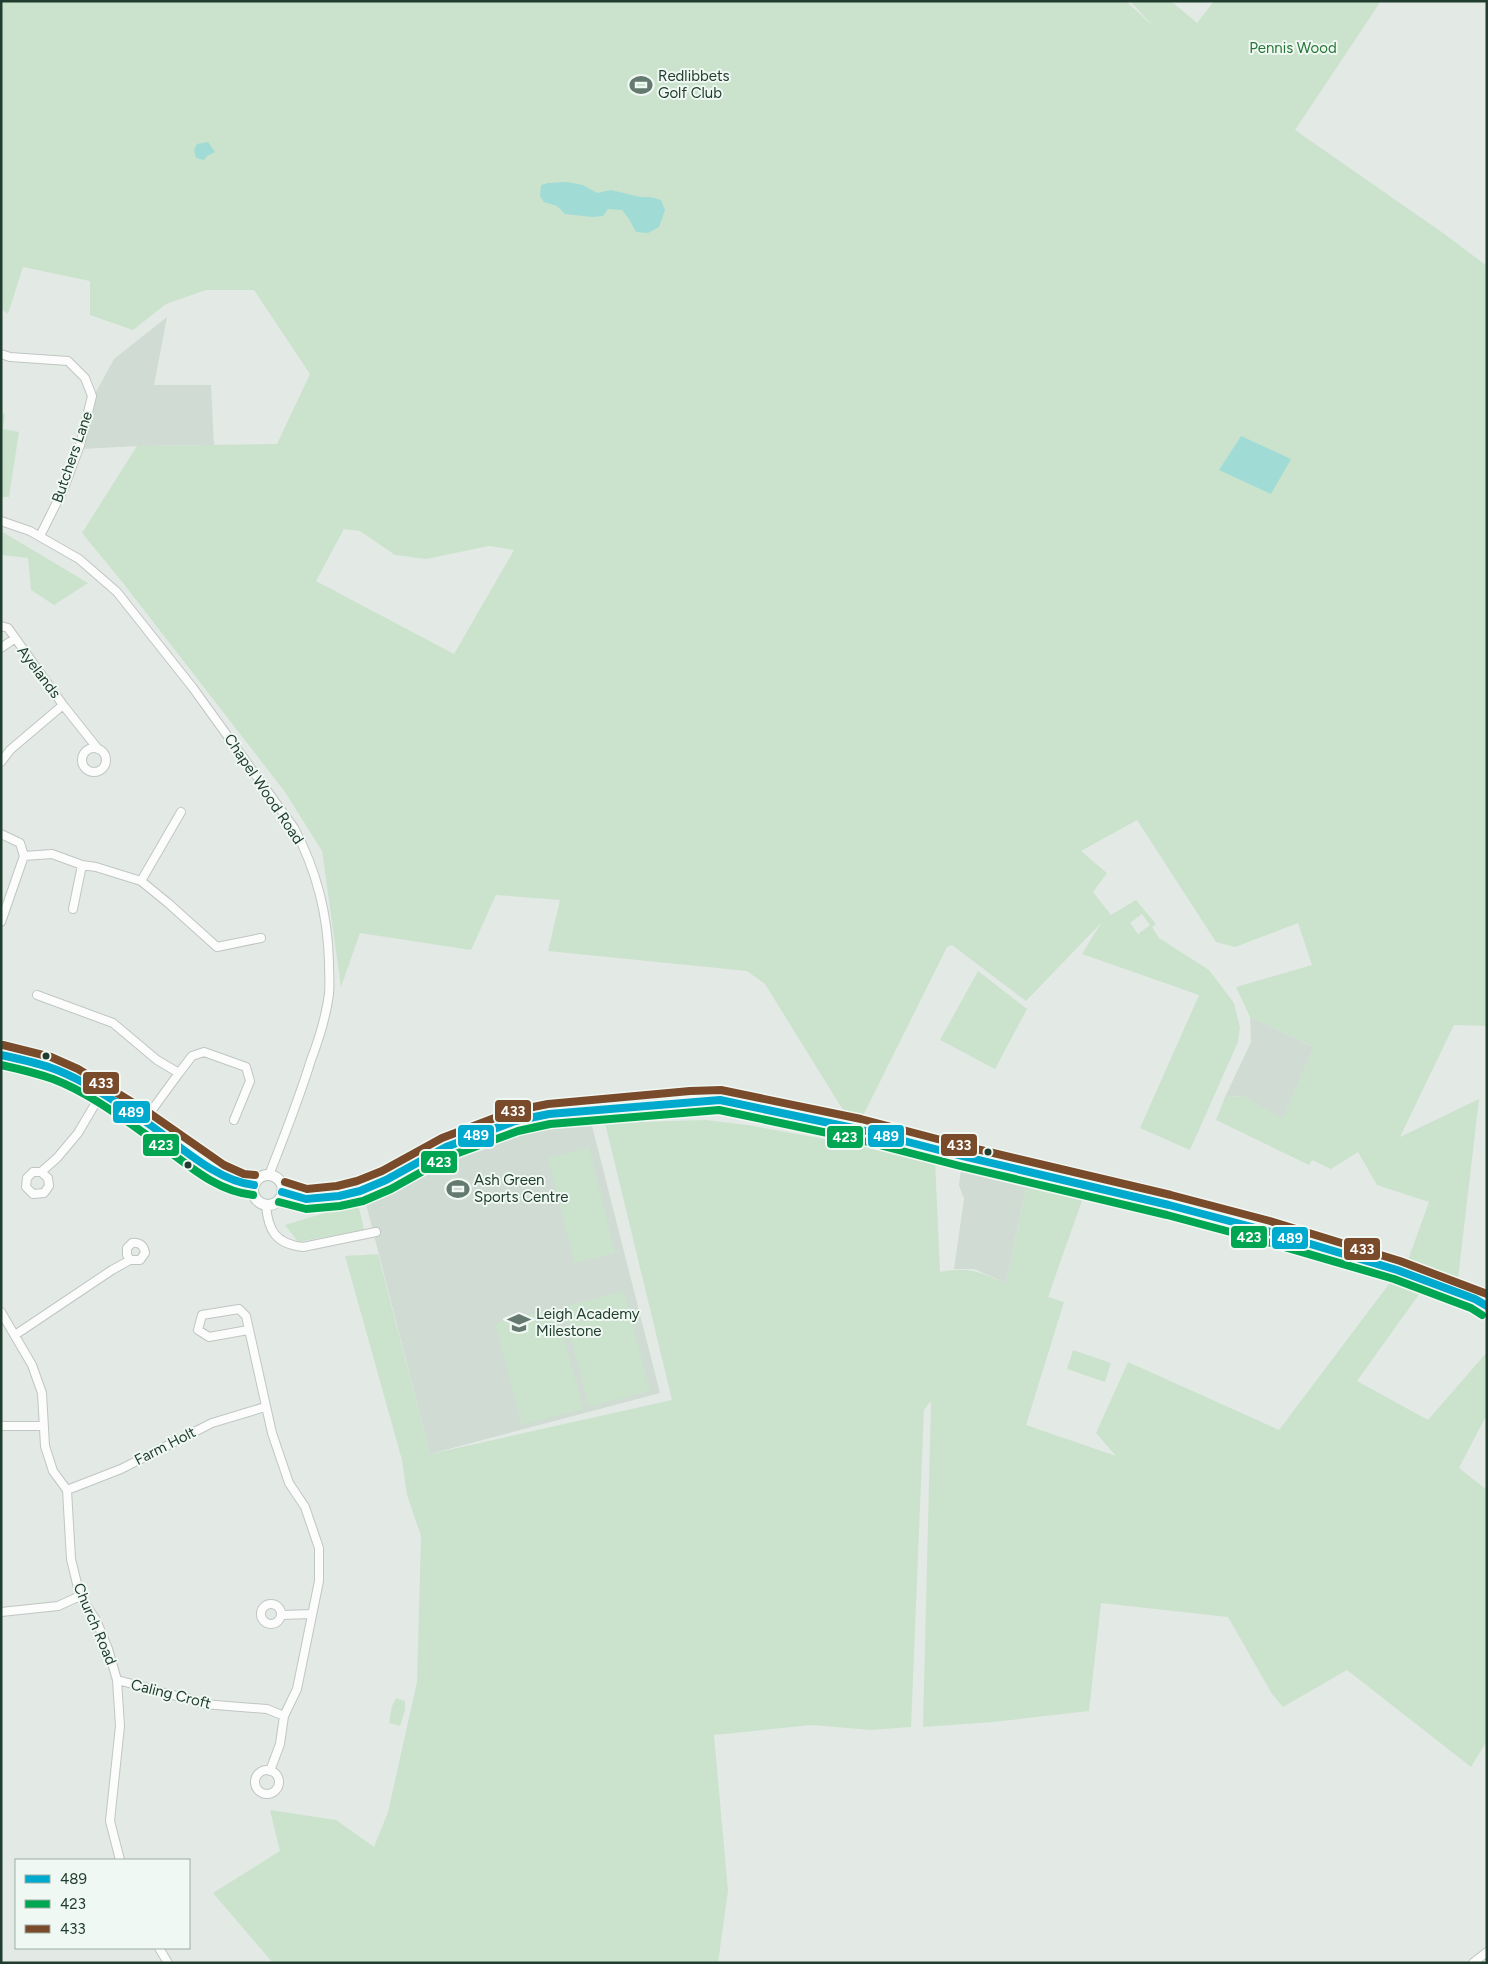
<svg xmlns="http://www.w3.org/2000/svg" width="1488" height="1964" font-family="Figtree,sans-serif">
<style>
.built{fill:#d0dbd4}
.green{fill:#cbe3cd;fill-rule:evenodd}
.water{fill:#a0dbd6}
.lines{fill:none;stroke-linecap:round;stroke-linejoin:round}
.street-casing{stroke:#c0c6c2;stroke-width:10}
.secondary-casing{stroke:#bcc5c0;stroke-width:12}
.street{stroke:#fbfcfb;stroke-width:8}
.secondary{stroke:#fbfcfb;stroke-width:10}
.bus-1-casing{stroke:#f0f8f3;stroke-width:11}
.bus-2-casing{stroke:#f0f8f3;stroke-width:11}
.bus-3-casing{stroke:#f0f8f3;stroke-width:11}
.bus-1{stroke:#00a9ce;stroke-width:8}
.bus-2{stroke:#00a651;stroke-width:8}
.bus-3{stroke:#7a4b2a;stroke-width:8}
.bus-dot{fill:#203d2f;stroke:#f0f8f3;stroke-width:2}
.labels{text-anchor:middle;stroke-width:4;stroke-linejoin:round;paint-order:stroke}
.park-label{font-size:15px;fill:#277636;stroke:#f0f8f3}
.poi-label{font-size:15px;fill:#203d2f;stroke:#f0f8f3;text-anchor:start}
.street-label{font-size:15px;fill:#203d2f;stroke:#f0f8f3}
.line-badge{stroke:#f0f8f3;stroke-width:2}
.badge-label{font-size:14px;text-anchor:middle;font-weight:bold;fill:#fff}
</style>
<rect width="100%" height="100%" fill="#e3e9e5"/>
<path class="built" d="M167 317 154 385H211L214 445 137 446 82 449 96 392 114 359Z
M1250 1017 1314 1047 1282 1120 1244 1096 1225 1097 1251 1042Z
M590 1118 660 1393 430 1454 365 1200 410 1180 449 1156 522 1125 560 1119Z
M962 1163 1027 1184 1006 1283 974 1269H954L964 1199 959 1185Z"/>
<path class="green" d="M1 1H1126L1154 27 1130 1H1171L1197 23 1214 1H1381L1295 130 1443 233 1487 266V1026L1454 1025 1400 1137 1479 1099 1457 1287 1405 1268 1429 1202 1377 1185 1358 1152 1331 1169 1312 1160 1309 1165 1216 1120 1225 1097 1244 1096 1282 1119 1314 1047 1250 1017 1236 987 1312 965 1298 923 1235 947 1216 942 1137 820 1081 851 1107 873 1093 892 1111 915 1136 900 1156 924 1152 927 1159 938 1209 970 1234 1003 1240 1027 1238 1042 1190 1150 1140 1128 1199 995 1082 954 1101 923 1026 1001 952 945 947 947 859 1124 851 1123 765 984 747 971 548 951 560 900 496 895 471 950 360 933 341 987 322 851 285 792 123 583 82 533 137 446 277 444 310 374 254 290H206L166 304 133 330 90 315V281L23 267 8 314 1 309ZM344 529 360 531 395 555 426 559 489 546 514 550 454 654 316 581ZM1142 914 1150 925 1138 934 1130 923Z
M1 413 5 414 3 429 19 432 9 497H1Z
M1 531 88 583 54 605 31 590 28 558 1 555Z
M978 971 1027 1009 995 1069 940 1040Z
M706 1120 747 1125 935 1159 940 1272C972 1266 977 1272 1006 1283L1027 1184 1084 1195 1048 1297 1064 1302 1026 1425 1116 1456 1096 1433 1128 1362 1279 1430 1395 1276 1425 1286 1357 1381 1428 1420 1487 1352V1414L1459 1468 1487 1490V1741L1471 1767 1347 1670 1283 1707 1272 1694 1228 1617 1101 1603 1089 1711 993 1722 923 1727 931 1401 924 1410 911 1727 870 1730 812 1725 714 1735 728 1891 718 1963H273L213 1893 280 1851 270 1810 336 1820 374 1847 388 1812 417 1682 421 1536 407 1495 402 1460 345 1256 378 1254 430 1454 672 1400 605 1123Z
M589 1147 615 1253 574 1263 548 1158Z
M358 1203 364 1230 298 1242 285 1225Z
M624 1291 650 1391 589 1407 563 1307Z
M556 1308 583 1409 522 1425 495 1324Z
M1073 1350 1111 1363 1105 1382 1067 1369Z
M396 1698 405 1701V1710L400 1726 389 1723 392 1706Z"/>
<path class="water" d="M208 142 215 152 207 156 204 160 196 158 194 150 197 144Z
M567 182 583 185 597 193 611 190 640 197H650L661 200 665 210 659 227 648 233 636 232 629 219 622 210 608 209 603 216 593 217 565 214 557 206 544 202 540 196 541 185 548 183Z
M1241 436 1291 459 1271 494 1219 470Z"/>
<g class="lines">
<defs>
<path id="street" d="M1 354 10 357 68 361 85 378 92 396 80 445 64 488 40 536
M1 521 30 531 79 559 117 592 193 688 294 828C317 871 328 915 329 963 329 973 330 984 329 994 326 1017 319 1039 311 1060 299 1099 284 1137 269 1175
M1 626 8 628 63 705 10 750 1 762
M1 648 14 639
M63 705 98 749
M82 760a12 12 0 1 1 24 0a12 12 0 1 1-24 0Z
M1 834 20 843 24 856
M24 856 52 854 82 865 96 867 141 881 168 903 217 947 261 938
M141 881 181 812
M73 909 82 865
M1 922 24 856
M37 995 113 1023 157 1060 179 1073 149 1114 146 1122
M179 1073 192 1056 204 1052 246 1067 250 1081 234 1120
M41 1172 48 1178 49 1186 44 1193 33 1194 26 1187 27 1178 33 1172H41L57 1158 78 1133 101 1094
M266 1205C268 1231 276 1244 303 1247L376 1232
M1 1312 32 1365 42 1393 45 1446 53 1471 67 1490 71 1559 80 1596 96 1620 108 1649 117 1680 120 1726 110 1821 120 1860
M248 1330 209 1337 198 1330 202 1315 239 1309 246 1316 272 1433 289 1483 305 1507 319 1548V1581L297 1689 284 1716 280 1744 270 1771
M15 1335 112 1270 130 1260H140L145 1253C144 1245 139 1242 132 1243L127 1248V1255L130 1260
M1 1426H43
M67 1490 121 1469 212 1423 265 1407
M261 1614a10 10 0 1 1 20 0a10 10 0 1 1-20 0Z
M1 1612 58 1606 80 1596
M281 1615 312 1614
M117 1680 152 1689 167 1694 187 1698 203 1704 267 1709 284 1716
M255 1782a12 12 0 1 1 24 0a12 12 0 1 1-24 0Z
M159 1948 168 1963
M1473 1963 1487 1952"/>
<path id="secondary" d="M1 1055C26 1061 52 1066 74 1078 105 1095 136 1115 165 1135 190 1151 223 1186 254 1185
M253 1190a15 15 0 1 1 30 0a15 15 0 1 1-30 0Z
M282 1192 306 1199 339 1196 360 1191 386 1180 446 1147 515 1121 549 1114 629 1108 691 1101 720 1100 858 1129 962 1156 1169 1205 1267 1231 1397 1270 1475 1299 1487 1306"/>
</defs>
<use href="#street" class="street-casing"/>
<use href="#secondary" class="secondary-casing"/>
<use href="#street" class="street"/>
<use href="#secondary" class="secondary"/>
<defs>
<path id="bus-1" d="M1 1055C20 1059 39 1063 57 1070 87 1082 116 1102 143 1120 176 1142 215 1181 254 1185
M282 1192 306 1199 339 1196 360 1191 386 1180 446 1147 515 1121 549 1114 720 1100 858 1129 962 1156 1169 1205 1267 1231 1397 1270 1475 1299 1487 1306"/>
<path id="bus-2" d="M1 1065C19 1069 36 1073 53 1079 87 1092 118 1115 148 1136 181 1158 212 1191 253 1195
M279 1202 306 1209 340 1206 363 1201 391 1189 450 1156 518 1131 550 1124 719 1110 856 1139 960 1166 1167 1215 1264 1241 1394 1279 1471 1308 1482 1315"/>
<path id="bus-3" d="M3 1045 51 1057 78 1069 148 1112 224 1165 244 1174 255 1175
M285 1182 307 1189 337 1186 357 1181 382 1171 442 1138 513 1111 548 1104 690 1091 721 1090 861 1119 964 1146 1171 1195 1270 1221 1400 1261 1487 1294"/>
</defs>
<use href="#bus-1" class="bus-1-casing"/>
<use href="#bus-2" class="bus-2-casing"/>
<use href="#bus-3" class="bus-3-casing"/>
<use href="#bus-1" class="bus-1"/>
<use href="#bus-2" class="bus-2"/>
<use href="#bus-3" class="bus-3"/>
</g>
<defs>
<symbol id="stadium-bare" viewBox="-9 -9 18 18"><path d="M0-5a6.5 5 0 1 0 0 10a6.5 5 0 1 0 0-10ZM-3.5-1.8h7v3.6h-7Z" fill="#64796f" stroke="#f0f8f3" stroke-width="2.5" paint-order="stroke"/></symbol>
<symbol id="school-bare" viewBox="-9 -9 18 18"><path d="M0-5L7-2L0 1L-7-2ZM-4 1L0 2.5L4 1V4Q0 6-4 4Z" fill="#64796f" stroke="#f0f8f3" stroke-width="2.5" paint-order="stroke"/></symbol>
</defs>
<g fill-rule="evenodd">
<use href="#stadium-bare" x="625" y="69" width="32" height="32"/>
<use href="#stadium-bare" x="442" y="1173" width="32" height="32"/>
<use href="#school-bare" x="503" y="1307" width="32" height="32"/>
</g>
<g class="bus-dot">
<circle cx="46" cy="1056" r="4.5"/>
<circle cx="988" cy="1152" r="4.5"/>
<circle cx="188" cy="1165" r="4.5"/>
</g>
<g class="labels">
<g class="park-label">
<text x="1293" y="53">Pennis Wood</text>
</g>
<g class="poi-label">
<text x="658" y="81">Redlibbets<tspan x="658" dy="17">Golf Club</tspan></text>
<text x="474" y="1185">Ash Green<tspan x="474" dy="17">Sports Centre</tspan></text>
<text x="536" y="1319">Leigh Academy<tspan x="536" dy="17">Milestone</tspan></text>
</g>
<g class="street-label">
<text transform="translate(72 457) rotate(-71)" y="5">Butchers Lane</text>
<text transform="translate(39 672) rotate(53)" y="5">Ayelands</text>
<text transform="translate(264 789) rotate(56)" y="5">Chapel Wood Road</text>
<text transform="translate(165 1446) rotate(-27)" y="5">Farm Holt</text>
<text transform="translate(95 1624) rotate(67)" y="5">Church Road</text>
<text transform="translate(171 1694) rotate(14)" y="5">Caling Croft</text>
</g>
</g>
<g class="line-badge">
<rect x="82" y="1071" width="38" height="24" rx="5" fill="#7a4b2a"/>
<rect x="494" y="1099" width="38" height="24" rx="5" fill="#7a4b2a"/>
<rect x="112" y="1100" width="39" height="24" rx="5" fill="#00a9ce"/>
<rect x="457" y="1124" width="38" height="24" rx="5" fill="#00a9ce"/>
<rect x="867" y="1124" width="38" height="24" rx="5" fill="#00a9ce"/>
<rect x="826" y="1125" width="38" height="24" rx="5" fill="#00a651"/>
<rect x="940" y="1133" width="38" height="24" rx="5" fill="#7a4b2a"/>
<rect x="142" y="1133" width="38" height="24" rx="5" fill="#00a651"/>
<rect x="420" y="1150" width="38" height="24" rx="5" fill="#00a651"/>
<rect x="1230" y="1225" width="38" height="24" rx="5" fill="#00a651"/>
<rect x="1271" y="1226" width="38" height="24" rx="5" fill="#00a9ce"/>
<rect x="1343" y="1237" width="38" height="24" rx="5" fill="#7a4b2a"/>
</g>
<g class="badge-label">
<text x="101" y="1088">433</text>
<text x="513" y="1116">433</text>
<text x="131" y="1117">489</text>
<text x="476" y="1140">489</text>
<text x="886" y="1141">489</text>
<text x="845" y="1142">423</text>
<text x="959" y="1150">433</text>
<text x="161" y="1150">423</text>
<text x="439" y="1167">423</text>
<text x="1249" y="1242">423</text>
<text x="1290" y="1243">489</text>
<text x="1362" y="1254">433</text>
</g>
<rect width="1488" height="1964" fill="none" stroke="#203d2f" stroke-width="5"/>
<rect x="15" y="1859" width="175" height="90" fill="#f0f8f3" stroke="#9dada5"/>
<rect x="25" y="1875" width="25" height="8" fill="#00a9ce" stroke="#9dada5"/>
<text x="60" y="1884" font-size="15" fill="#203d2f">489</text>
<rect x="25" y="1900" width="25" height="8" fill="#00a651" stroke="#9dada5"/>
<text x="60" y="1909" font-size="15" fill="#203d2f">423</text>
<rect x="25" y="1925" width="25" height="8" fill="#7a4b2a" stroke="#9dada5"/>
<text x="60" y="1934" font-size="15" fill="#203d2f">433</text>
</svg>
